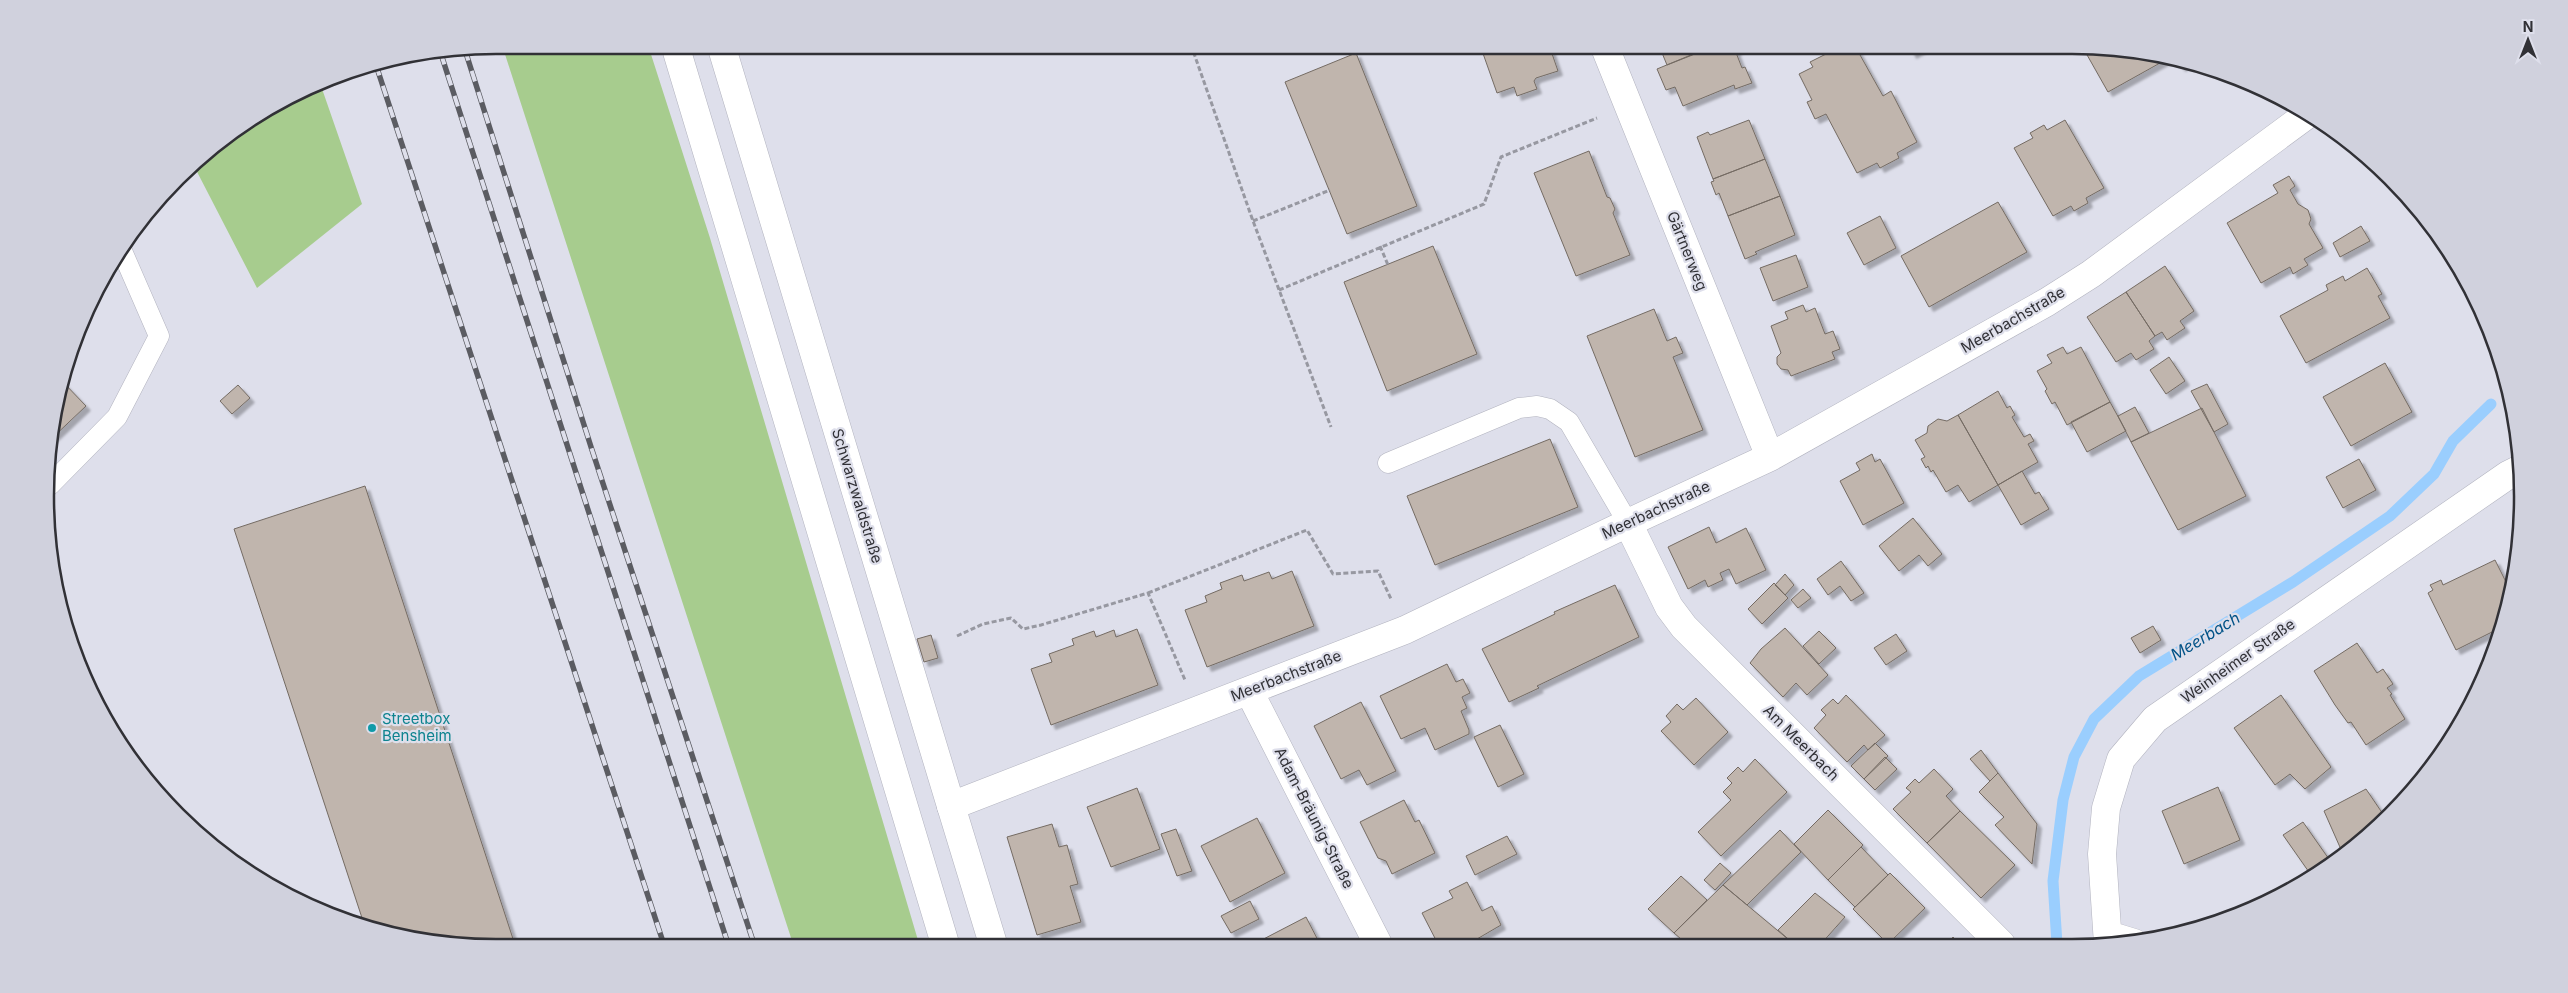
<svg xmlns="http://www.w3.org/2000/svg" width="2568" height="993" font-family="Inter,sans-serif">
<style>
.green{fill:#a7cc8e}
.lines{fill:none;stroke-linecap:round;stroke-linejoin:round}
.stream{stroke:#9acefe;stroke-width:11}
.building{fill:#c0b5ad;stroke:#746b63;filter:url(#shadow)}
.service-casing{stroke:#b2b3bf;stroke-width:21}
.pedestrian-casing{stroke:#b2b3bf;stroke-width:29}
.minor-casing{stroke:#b2b3bf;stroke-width:29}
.primary-casing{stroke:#b2b3bf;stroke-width:29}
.path{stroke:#9798a1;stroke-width:3;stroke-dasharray:5 2.5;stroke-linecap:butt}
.service{stroke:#fff;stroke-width:20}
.pedestrian{stroke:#fff;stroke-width:28}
.minor{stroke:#fff;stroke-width:28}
.primary{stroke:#fff;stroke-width:28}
.rail-casing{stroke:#5b5c62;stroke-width:5.5}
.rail{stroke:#dedfeb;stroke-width:4;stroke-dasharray:11;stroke-linecap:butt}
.culture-dot{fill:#0f9aa8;stroke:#dedfeb;stroke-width:2}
.labels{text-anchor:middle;stroke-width:4.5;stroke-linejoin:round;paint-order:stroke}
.street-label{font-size:15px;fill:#313136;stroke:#dedfeb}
.culture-label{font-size:15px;fill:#0d838f;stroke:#dedfeb;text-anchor:start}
.water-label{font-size:16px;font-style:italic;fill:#015287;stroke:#dedfeb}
.rim{fill:none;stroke:#313136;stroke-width:2.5}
</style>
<defs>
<filter id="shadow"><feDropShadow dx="4.5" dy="4.5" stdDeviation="1" flood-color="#0004"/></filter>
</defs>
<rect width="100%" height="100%" fill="#dedfeb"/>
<path class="green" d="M502 45H648L710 238 920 947H794Z
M320 83 362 204 257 288 193 164 199 157 271 106Z"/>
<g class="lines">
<path class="stream" d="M2057 944 2053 881 2063 800 2074 757 2094 719 2139 676 2293 582 2390 516 2434 474 2453 441 2491 404"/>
</g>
<path class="building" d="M1480 45H1549L1558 71 1536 78 1534 81 1537 89 1517 96 1514 87 1497 93Z
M1668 45H1697L1700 52 1667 65 1660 48Z
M1715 45H1736L1738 50H1735L1742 68 1745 67 1752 83 1735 89 1734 85 1683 106 1675 87 1666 90 1657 69Z
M1908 45H1929L1912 54Z
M1855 46 1883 96 1891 91 1917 142 1897 153 1899 158 1880 168 1877 163 1857 173 1826 114 1815 119 1807 102 1812 100 1799 74 1813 67 1810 62 1836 49 1839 54Z
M2082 46 2169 58 2108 92Z
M1356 53 1417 206 1347 234 1285 82Z
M2176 59 2189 60 2190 61 2181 67Z
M1749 120 1765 159 1713 179 1697 137 1708 132 1710 135Z
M2065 120 2104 188 2086 198 2088 203 2074 211 2071 206 2053 216 2014 148 2033 138 2030 133 2044 125 2047 130Z
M1589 151 1607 197 1610 198 1615 209 1613 213 1630 255 1576 276 1534 173Z
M1765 159 1780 196 1728 216 1719 193 1716 195 1711 182 1714 181 1713 179Z
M2289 176 2295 186 2290 190 2298 204 2308 210 2311 219 2309 224 2323 248 2304 259 2308 265 2293 274 2290 267 2261 283 2227 223 2278 193 2273 185Z
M1780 196 1795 235 1755 252 1757 254 1745 259 1728 216Z
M1998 202 2027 252 1929 307 1901 256Z
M1880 216 1896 248 1864 265 1847 233Z
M2361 226 2370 241 2340 257 2333 243Z
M1433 246 1477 354 1387 391 1344 282Z
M1796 255 1808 287 1773 301 1760 268Z
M2165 266 2194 311 2180 321 2185 328 2167 340 2162 332 2155 336 2126 292Z
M2367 268 2382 294 2378 296 2390 318 2306 363 2280 316 2328 290 2326 285 2343 276 2345 281Z
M2126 292 2155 336 2149 341 2154 349 2136 360 2131 353 2116 362 2087 317Z
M1803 305 1806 312 1815 308 1825 334 1833 331 1840 349 1832 352 1835 359 1791 376 1788 370 1781 369 1777 364V357L1781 353 1771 326 1788 319 1785 312Z
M1654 309 1667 341 1676 337 1683 353 1673 357 1703 430 1635 457 1587 336Z
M2063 347 2067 354 2081 347 2110 402 2067 425 2055 402 2052 404 2045 391 2047 389 2037 371 2052 363 2047 355Z
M2169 357 2185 381 2166 394 2150 370Z
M2385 363 2412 412 2351 446 2323 397Z
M62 381 86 406 49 441V437Z
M2207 384 2228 424 2214 432 2191 391Z
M238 385 250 398 232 414 220 401Z
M1998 391 2007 408 2010 406 2015 415 2012 417 2024 437 2030 434 2034 441 2028 444 2038 462 1998 485 1958 415Z
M2110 402 2126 431 2087 452 2071 422Z
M2135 407 2149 433 2131 442 2118 416Z
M2202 408 2246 496 2178 530 2131 442Z
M1958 415 1998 485 1969 502 1958 485 1946 492 1933 470 1931 472 1928 466 1926 468 1921 459 1925 457 1915 440 1927 433 1928 426 1938 419 1947 421Z
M1550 439 1578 507 1435 565 1407 496Z
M1872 454 1875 462 1880 459 1904 503 1863 525 1840 481 1860 470 1856 463Z
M2359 459 2376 490 2343 508 2326 477Z
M2022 471 2035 494 2039 492 2049 509 2021 525 1998 485Z
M365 486 516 948H496L379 933 365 927 234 529Z
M1913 518 1942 554 1928 566 1919 555 1899 571 1879 546Z
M1709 527 1716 543 1746 528 1766 570 1736 584 1729 569 1720 573 1723 580 1708 587 1705 580 1688 589 1668 547Z
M2495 560 2511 592 2508 614 2502 627 2456 650 2428 593 2433 590 2430 585 2441 580 2443 585Z
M1841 561 1864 593 1851 601 1840 586 1828 595 1817 579Z
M1292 571 1314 626 1207 667 1185 610 1207 602 1205 596 1222 589 1220 583 1242 575 1244 581 1269 572 1272 579Z
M1785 574 1794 585 1785 595 1775 585Z
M1774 583 1788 598 1762 624 1748 609Z
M1615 585 1639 637 1537 686 1539 688 1509 702 1482 649 1555 614 1554 612Z
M1803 589 1811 598 1798 608 1791 600Z
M2153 626 2161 640 2140 653 2131 638Z
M1785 628 1828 675 1807 695 1796 683 1783 697 1750 663 1761 649Z
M1137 629 1158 685 1051 725 1031 669 1052 662 1049 654 1074 645 1072 639 1094 631 1096 637 1114 630 1116 637Z
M1819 631 1836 648 1819 664 1803 646Z
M1896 634 1907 651 1886 665 1874 648Z
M931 635 938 658 924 662 917 639Z
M2357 643 2377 673 2383 669 2393 684 2387 688 2392 694 2390 695 2405 719 2366 745 2351 722 2348 723 2335 705 2314 671Z
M1447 664 1456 682 1463 679 1470 693 1462 697 1467 708 1461 711 1469 730V734L1435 750 1425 728 1401 739 1380 696Z
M1846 695 1885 735 1868 750 1864 745 1847 762 1814 728 1826 715 1821 710 1833 699 1838 704Z
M2281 695 2331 767 2305 789 2290 774 2275 785 2234 728Z
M1696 698 1728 732 1694 765 1661 731 1671 722 1666 716 1677 704 1683 710Z
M1361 702 1396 771 1367 785 1359 770 1341 779 1314 726Z
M1500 725 1524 774 1498 787 1474 737Z
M1875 743 1888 756 1864 779 1851 766Z
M1981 750 1998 773 1990 781 1970 759Z
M1885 757 1897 769 1875 790 1864 779Z
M1755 759 1787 792 1721 856 1698 832 1731 800 1723 792 1732 783 1727 778 1738 767 1743 772Z
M1934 769 1953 789 1946 796 1960 811 1927 843 1893 809 1911 792 1906 788 1915 779 1919 783Z
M1998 773 2037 824 2032 864 1995 825 2004 817 1979 792Z
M2218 787 2240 840 2184 864 2162 811Z
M1137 788 1160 849 1111 867 1087 807Z
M2366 789 2385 817 2369 836 2343 854 2324 811Z
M1404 800 1415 822 1419 820 1435 853 1392 874 1386 861 1378 858 1360 822Z
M1828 810 1863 845 1828 880 1794 844Z
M1960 811 2015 865 1981 898 1927 843Z
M1257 818 1285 873 1230 902 1201 846Z
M2303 822 2331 862 2311 875 2283 835Z
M1052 824 1059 847 1067 845 1078 884 1070 886 1081 922 1037 935 1007 837Z
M1176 829 1192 871 1177 876 1161 834Z
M1780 830 1801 852 1747 905 1723 885Z
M1507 836 1517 854 1475 875 1466 856Z
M1861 847 1888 875 1855 907 1828 880Z
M1720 863 1731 873 1715 890 1704 880Z
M1890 873 1925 908 1888 944 1853 909Z
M1681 876 1707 900 1674 933 1648 909Z
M1467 882 1482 911 1492 906 1501 925 1465 946H1439L1422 913 1453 898 1449 891Z
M1723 885 1795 945H1688L1674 933Z
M1815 893 1845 917 1820 945H1795L1778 930Z
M1250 901 1259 919 1231 933 1221 916Z
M1306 917 1321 946H1253L1252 945Z
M1953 937 1960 945H1947Z
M1555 939 1559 945 1542 946Z"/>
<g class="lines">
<defs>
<path id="service" d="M1388 463 1519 408 1537 406 1550 409 1569 422 1628 523
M50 485 117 417 159 336 122 251"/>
<path id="pedestrian" d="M721 45 951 806"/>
<path id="minor" d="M1604 45 1770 457
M1628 523 1669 607 1684 627 2001 944
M1249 691 1379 946
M2108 935 2134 943
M2108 944 2102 854 2106 808 2121 759 2155 719 2508 475 2520 469
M994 947 951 806 1405 630 1628 523 1770 457 2047 302 2091 274 2308 114"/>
<path id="primary" d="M675 45 946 947"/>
</defs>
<use href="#service" class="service-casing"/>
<use href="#pedestrian" class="pedestrian-casing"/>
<use href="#minor" class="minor-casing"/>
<use href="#primary" class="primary-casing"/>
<path class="path" d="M1191 45 1253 221 1331 427
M1253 221 1330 190
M1380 246 1388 265
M1279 290 1484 204 1501 157 1597 118
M1148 593 1307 530 1333 574 1378 571 1391 599
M957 636 983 624 1011 618 1023 629 1041 625 1148 593 1185 680"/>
<use href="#service" class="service"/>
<use href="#pedestrian" class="pedestrian"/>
<use href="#minor" class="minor"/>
<use href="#primary" class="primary"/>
<defs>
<path id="rail" d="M465 50 592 450 755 947
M441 54 729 947
M376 65 665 948"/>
</defs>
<use href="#rail" class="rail-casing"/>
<use href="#rail" class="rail"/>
</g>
<circle class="culture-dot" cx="372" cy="728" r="5"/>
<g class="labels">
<g class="street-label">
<text transform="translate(1687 251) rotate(68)" y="5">Gärtnerweg</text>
<text transform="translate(2013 320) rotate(-30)" y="5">Meerbachstraße</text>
<text transform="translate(857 496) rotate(73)" y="5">Schwarzwaldstraße</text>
<text transform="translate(1656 510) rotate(-25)" y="5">Meerbachstraße</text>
<text transform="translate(2238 661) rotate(-35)" y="5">Weinheimer Straße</text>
<text transform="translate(1286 676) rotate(-21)" y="5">Meerbachstraße</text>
<text transform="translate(1801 743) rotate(45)" y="5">Am Meerbach</text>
<text transform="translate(1314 818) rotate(63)" y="5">Adam-Bräunig-Straße</text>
</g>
<g class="culture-label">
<text x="382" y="724">Streetbox<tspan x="382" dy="17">Bensheim</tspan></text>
</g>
<g class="water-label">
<text transform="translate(2205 636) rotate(-31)" y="6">Meerbach</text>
</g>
</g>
<path d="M0 0H2568V993H0ZM496 54H2072A442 442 0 0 1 2514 496V497A442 442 0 0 1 2072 939H496A442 442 0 0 1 54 497V496A442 442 0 0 1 496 54Z" fill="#d0d1dd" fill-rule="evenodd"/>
<path class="rim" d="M496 54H2072A442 442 0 0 1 2514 496V497A442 442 0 0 1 2072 939H496A442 442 0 0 1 54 497V496A442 442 0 0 1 496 54Z"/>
<g transform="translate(2528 40)" stroke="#dedfeb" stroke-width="4" paint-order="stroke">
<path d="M0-4L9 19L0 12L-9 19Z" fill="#313136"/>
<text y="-8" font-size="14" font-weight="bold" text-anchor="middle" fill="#313136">N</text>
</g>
</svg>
